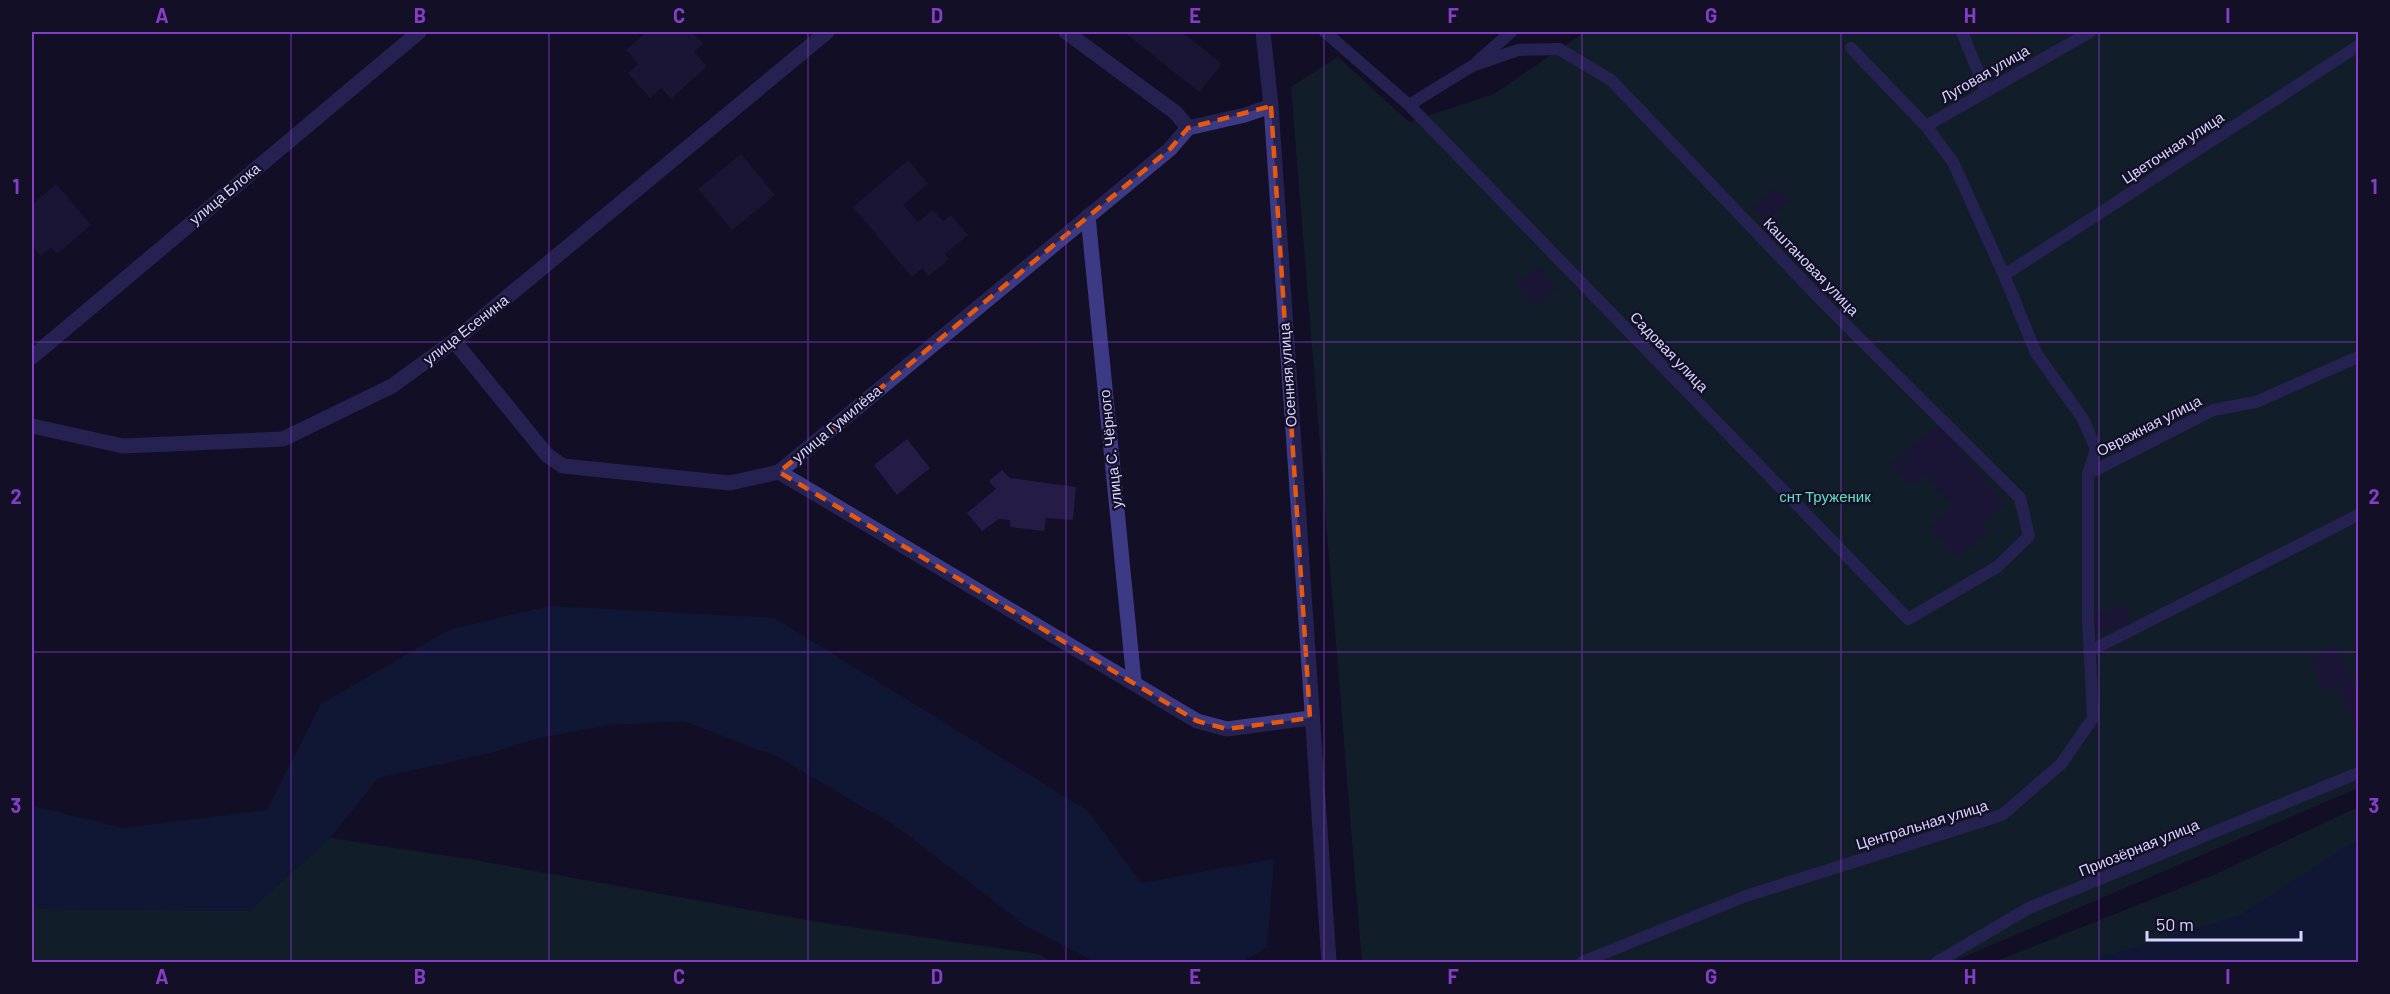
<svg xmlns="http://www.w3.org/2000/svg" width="2390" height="994" font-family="Barlow,sans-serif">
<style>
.green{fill:#12302f}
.water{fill:#0c2248}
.building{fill:#241b47}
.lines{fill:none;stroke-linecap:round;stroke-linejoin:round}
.lane{stroke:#3d3a85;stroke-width:12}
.street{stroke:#3d3a85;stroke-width:15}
.marked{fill:none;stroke:#e8590c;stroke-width:4.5;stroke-dasharray:12 8;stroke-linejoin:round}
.grid{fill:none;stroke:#843dc5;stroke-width:1.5;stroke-opacity:0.55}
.labels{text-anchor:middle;stroke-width:4.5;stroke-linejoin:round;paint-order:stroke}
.street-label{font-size:15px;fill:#d9d4ff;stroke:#130f26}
.park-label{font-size:15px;fill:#5fe0c0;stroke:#130f26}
.neatline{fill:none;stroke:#843dc5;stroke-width:2}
.grid-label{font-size:20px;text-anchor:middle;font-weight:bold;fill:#843dc5}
</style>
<rect width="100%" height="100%" fill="#130f26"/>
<path class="green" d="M1585 32H2358V788L1952 962H1362L1291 87 1338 57 1409 122 1494 94Z
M2358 807V962H1994L2216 874Z
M330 838 474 860 817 922 1038 954 1051 962H32V906L47 909 249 911Z"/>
<path class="water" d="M549 606 774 618 1088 811 1141 883 1274 859 1267 947 1242 962H1095L1026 926 896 826 778 757 684 721 608 725 538 738 494 752 378 778 330 838 249 911 47 909 32 906V806L123 828 267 810 321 704 449 630Z
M2358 839V962H2085L2240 915Z"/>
<path class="building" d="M647 32H692L703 44 694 52 707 66 671 99 661 88 650 98 628 73 638 64 626 50Z
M1124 32H1182L1222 64 1199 92Z
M741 154 775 195 732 230 698 189Z
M908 160 928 184 903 205 918 222 933 210 943 221 951 215 968 235 945 254 949 259 929 276 922 268 912 277 853 207Z
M56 184 91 225 57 254 51 247 41 256 32 245V205Z
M1776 187 1789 201 1766 222 1753 208Z
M1539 266 1557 288 1534 307 1516 284Z
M1939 424 2005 504 1982 523 1989 532 1956 559 1930 527 1953 507 1925 474 1910 486 1891 463Z
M907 439 930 468 897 495 874 465Z
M1002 470 1010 478 1076 487 1073 520 1046 518 1044 531 1010 527V520L999 519 982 531 967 513 996 489 989 481Z
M2126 606 2130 625 2095 633 2091 614Z
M2336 646 2358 692V732L2336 686 2325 691 2310 659Z"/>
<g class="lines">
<path class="lane" d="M1325 32 1409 105 1908 619 1997 567 2029 536 2020 498 1828 307 1611 80 1559 49 1518 50 1472 66 1409 105
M1962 32 1986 91
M1478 61 1511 32
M1926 126 2090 32
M2004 275 2358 46
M2088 474 2213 410 2256 402 2358 357
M2090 651 2358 515
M1582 962 1746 896 2002 815 2061 764 2093 718 2088 619V474L2096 449 2083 419 2036 353 2004 275 1953 162 1926 126 1851 48
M1937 962 2029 908 2358 773"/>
<path class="street" d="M1066 32 1176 113 1188 128
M1263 32 1271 106 1329 962
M1188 128 1245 115 1271 106
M1088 216 1134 682
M454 341 547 455 563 466 730 483 779 472 1170 149 1188 128
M32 357 419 32
M32 426 123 446 283 439 392 386 454 341 827 32
M779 472 1197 721 1227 729 1310 718"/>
</g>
<path d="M0 0H2390V994H0ZM1271 106 1310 718 1227 729 1197 721 779 472 1170 149 1188 128Z" fill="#130f26" fill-opacity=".55" fill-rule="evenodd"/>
<path class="marked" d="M1271 106 1310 718 1227 729 1197 721 779 472 1170 149 1188 128Z"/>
<path class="grid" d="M291 32V962M549 32V962M808 32V962M1066 32V962M1324 32V962M1582 32V962M1841 32V962M2099 32V962M32 342H2358M32 652H2358"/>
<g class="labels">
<g class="street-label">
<text transform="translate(1985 74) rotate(-30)" y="5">Луговая улица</text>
<text transform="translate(2173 148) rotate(-33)" y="5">Цветочная улица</text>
<text transform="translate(225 194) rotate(-40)" y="5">улица Блока</text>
<text transform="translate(1811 267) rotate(46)" y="5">Каштановая улица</text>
<text transform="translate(466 330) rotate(-38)" y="5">улица Есенина</text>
<text transform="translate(1669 352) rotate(46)" y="5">Садовая улица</text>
<text transform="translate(1288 375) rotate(-94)" y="5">Осенняя улица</text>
<text transform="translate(837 424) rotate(-40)" y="5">улица Гумилёва</text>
<text transform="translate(2149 426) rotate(-27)" y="5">Овражная улица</text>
<text transform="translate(1111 449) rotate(-96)" y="5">улица С. Чёрного</text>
<text transform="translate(1922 825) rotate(-17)" y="5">Центральная улица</text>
<text transform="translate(2139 848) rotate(-22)" y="5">Приозёрная улица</text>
</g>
<g class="park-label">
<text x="1825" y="502">снт Труженик</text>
</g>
</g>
<rect width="2390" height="994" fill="none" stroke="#130f26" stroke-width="66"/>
<path d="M2147 931v9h154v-9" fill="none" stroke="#d9d4ff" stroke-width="3"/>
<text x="2156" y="931" font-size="18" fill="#d9d4ff" stroke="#130f26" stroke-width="4.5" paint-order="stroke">50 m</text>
<rect x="33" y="33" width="2324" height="928" class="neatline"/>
<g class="grid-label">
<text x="162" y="23">A</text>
<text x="420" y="23">B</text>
<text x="679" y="23">C</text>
<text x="937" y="23">D</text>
<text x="1195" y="23">E</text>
<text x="1453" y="23">F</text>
<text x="1711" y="23">G</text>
<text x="1970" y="23">H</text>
<text x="2228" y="23">I</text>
<text x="16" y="194">1</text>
<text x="2374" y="194">1</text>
<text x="16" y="504">2</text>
<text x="2374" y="504">2</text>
<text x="16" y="813">3</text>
<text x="2374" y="813">3</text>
<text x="162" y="984">A</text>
<text x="420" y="984">B</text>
<text x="679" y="984">C</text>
<text x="937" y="984">D</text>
<text x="1195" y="984">E</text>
<text x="1453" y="984">F</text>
<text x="1711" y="984">G</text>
<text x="1970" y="984">H</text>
<text x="2228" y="984">I</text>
</g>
</svg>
